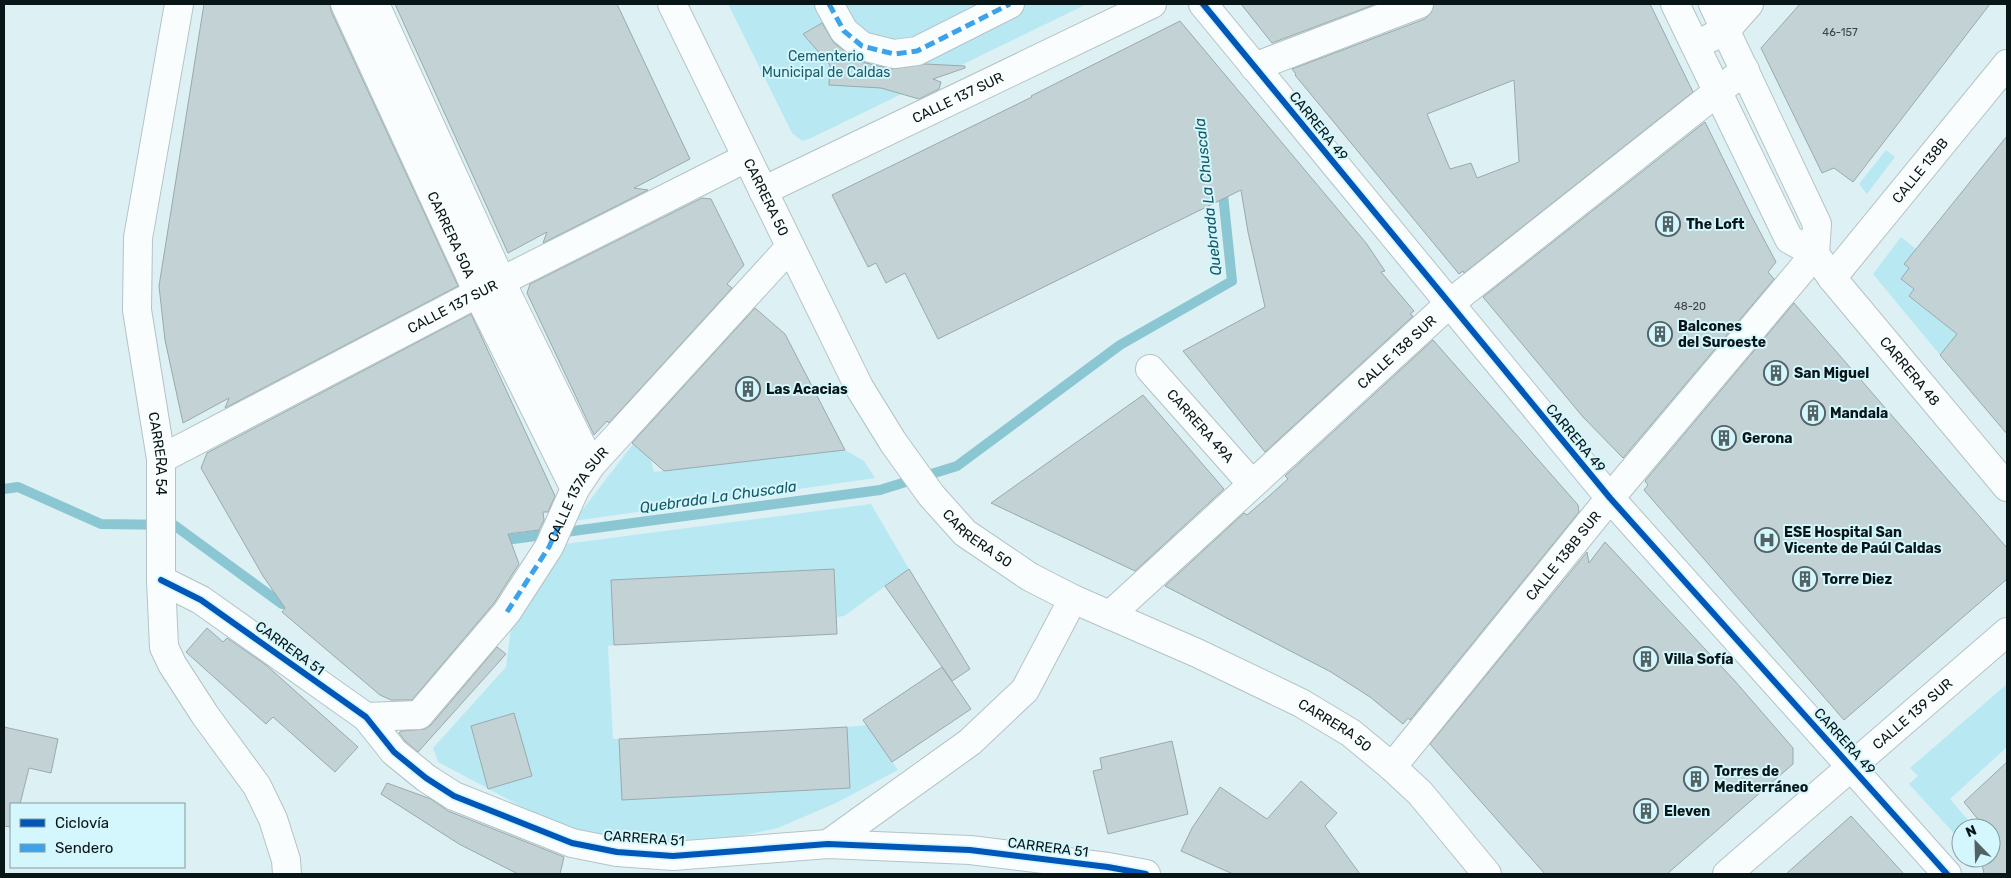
<svg xmlns="http://www.w3.org/2000/svg" width="2011" height="878" font-family="Rubik,sans-serif">
<style>
.green{fill:#b8e9f3}
.lines{fill:none;stroke-linecap:round;stroke-linejoin:round}
.stream{stroke:#8ac7d3;stroke-width:10}
.building{fill:#c3d2d5;stroke:#9aa9ac;fill-rule:evenodd}
.street-casing{stroke:#b4c3c6;stroke-width:30}
.secondary-casing{stroke:#b4c3c6;stroke-width:30}
.street{stroke:#fafdfd;stroke-width:28}
.secondary{stroke:#fafdfd;stroke-width:28}
.quiet{stroke:#3ca2ea;stroke-width:5;stroke-dasharray:10 5;stroke-linecap:butt}
.cycleway-casing{stroke:#d4f6fd;stroke-width:9}
.cycleway{stroke:#0057b8;stroke-width:6}
.labels{text-anchor:middle;stroke-width:4;stroke-linejoin:round;paint-order:stroke}
.number-label{font-size:11px;fill:#384547}
.park-label{font-size:14px;fill:#1b5d69;stroke:#d4f6fd}
.street-label{font-size:14px;fill:#091618;stroke:#d4f6fd}
.poi-label{font-size:14px;font-weight:bold;fill:#091618;stroke:#d4f6fd;text-anchor:start}
.water-label{font-size:15px;font-style:italic;fill:#155864;stroke:#d4f6fd}
</style>
<rect width="100%" height="100%" fill="#ddf0f4"/>
<path class="green" d="M728 4H1087L809 139 802 141 792 133Z
M1886 150 1895 157 1867 194 1859 184Z
M1901 237 1916 249 1904 264 1909 268 1901 279 1914 289 1909 296 1957 334 1940 355 1873 274Z
M633 444 651 460 654 472 845 450 864 461 875 478 574 521Z
M871 504 909 569 844 616 836 617 834 569 611 581 614 645 608 646 613 739H619L622 800 850 788 847 727 867 725 898 770 838 802 778 828 732 838 654 843 616 841 564 829 438 762 433 748 506 667 513 612 557 545Z
M2007 684V747L1950 799 1975 828H1961V841L1909 784 1918 776 1910 768Z"/>
<g class="lines">
<path class="stream" d="M4 489 18 487 101 524 174 525 282 604 296 602
M498 541 880 490 957 466 1120 345 1232 281 1222 185"/>
</g>
<path class="building" d="M204 4H330L331 11 458 286 225 408 229 398 183 423 165 340 159 286Z
M395 4H617L690 159 634 188 648 190 543 243 547 232 508 253Z
M1241 4H1376L1272 43Z
M1434 4H1650L1693 92 1464 273 1463 271 1459 274 1295 75 1296 74 1292 69 1425 19 1431 13ZM1514 80 1519 162 1477 178 1471 163 1450 169 1427 114Z
M1800 4H1990L1853 182 1834 168 1822 173 1761 48Z
M1180 21 1366 243 1385 271 1381 272 1414 311 1410 314 1413 316 1265 452 1183 351 1265 307 1248 232 1241 190 938 339 905 273 886 283 876 263 868 267 832 195 1032 97 1031 96Z
M822 23 834 43 858 61 891 69 925 64 965 66V68L933 79 941 82 939 89 919 99 881 88 829 85 830 65 803 34Z
M1705 122 1751 215 1776 262 1768 272 1774 279 1623 458 1583 417 1483 297Z
M2007 136V434L1940 355 1957 334 1909 296 1914 289 1901 279 1909 268 1904 264Z
M702 198 711 199 744 265 727 284 732 288 609 423 607 421 594 435 527 293 530 284Z
M1794 303 2007 548V579L1844 720 1644 490 1648 485 1645 481Z
M755 308 785 334 845 450 664 471 632 443Z
M471 314 555 496 548 512H543L544 520 539 530 508 534 519 564 494 603 412 700H391L380 695 282 612 285 608 263 576 201 468 207 453Z
M1433 340 1578 505 1579 512 1410 720 1408 718 1403 724 1370 697 1331 672 1165 586 1244 513 1247 515 1268 497 1288 479 1285 476Z
M1143 395 1224 489 1135 571 991 503Z
M1605 542 1734 680 1793 748V764L1667 874H1545L1430 744 1587 552 1589 563Z
M834 569 837 634 614 645 611 580Z
M909 569 970 669 952 681 885 586Z
M207 628 223 642 227 638 266 665 358 747 335 772 273 717 266 724 186 652Z
M497 647 506 654 418 752 405 741 399 733 401 731 425 729 431 725Z
M942 667 971 709 892 762 863 720Z
M514 713 532 776 488 789 471 726Z
M4 727 58 739 51 773 29 768 20 804H11V827L4 826Z
M847 727 850 788 622 800 619 739Z
M1172 741 1188 814 1108 834 1093 771 1102 769 1100 758Z
M2007 762V874H1984L1981 858H1991V828H1985L1964 802Z
M1301 781 1337 813 1325 826 1360 874H1233L1181 851 1192 828 1220 787 1267 819Z
M387 783 431 799 448 811 564 857 560 874H518L459 844 381 794Z
M1851 816 1904 874H1786Z"/>
<g class="lines">
<defs>
<g id="street">
<path id="s1" d="M179 4 138 238 137 310 161 459V580L164 647 172 664 205 715 257 786 273 819 286 860 287 874"/>
<path id="s2" d="M345 4 485 308 575 489"/>
<path d="M375 4 508 296 591 465"/>
<path d="M829 4 844 31 862 46 894 54 917 51 1010 4"/>
<path d="M1203 4 1610 498 1947 874"/>
<path id="s3" d="M1675 4 1789 239 1815 254 1832 278 2007 487"/>
<path d="M1713 4 1817 224 1815 254"/>
<path d="M1710 38 1726 30 1749 4"/>
<path d="M1254 67 1419 4"/>
<path id="s4" d="M763 191 1152 4"/>
<path id="s5" d="M1832 278 2007 64"/>
<path id="s6" d="M1150 369 1252 484"/>
<path id="s7" d="M161 459 478 293 746 158"/>
<path d="M161 580 201 600 366 717 394 752 426 778 454 796 572 843 617 852 673 856 828 844 970 850 1108 867 1146 874"/>
<path id="s8" d="M1110 615 1449 304 1745 70"/>
<path id="s9" d="M366 717 419 715 507 612 549 547 575 489 591 465 790 247"/>
<path id="s10" d="M1392 767 1610 498 1815 254"/>
<path d="M828 844 970 742 1025 690 1073 599"/>
<path id="s11" d="M1727 874 2007 632"/>
</g>
<g id="secondary">
<path id="s12" d="M672 4 859 387 893 442 931 495 965 533 1030 577 1073 599 1197 653 1301 703 1351 733 1392 767 1420 793 1487 874"/>
</g>
</defs>
<use href="#street" class="street-casing"/>
<use href="#secondary" class="secondary-casing"/>
<use href="#street" class="street"/>
<use href="#secondary" class="secondary"/>
<path class="quiet" d="M829 4 844 31 862 46 894 54 917 51 1010 4
M507 612 549 547 559 525"/>
<defs>
<path id="cycleway" d="M1203 4 1610 498 1947 874
M161 580 201 600 366 717 394 752 426 778 454 796 572 843 617 852 673 856 828 844 970 850 1108 867 1146 874"/>
</defs>
<use href="#cycleway" class="cycleway-casing"/>
<use href="#cycleway" class="cycleway"/>
</g>
<defs>
<symbol id="building-ring" viewBox="-11 -11 22 22"><circle r="9.5" fill="#d4f6fd" stroke="#536265" stroke-width="1.5"/><path d="M-4-6H4V6H1V3H-1V6H-4ZM-2.5-4.3h1.7v1.8h-1.7ZM.8-4.3h1.7v1.8H.8ZM-2.5-1h1.7V.8h-1.7ZM.8-1h1.7V.8H.8Z" fill="#536265"/></symbol>
<symbol id="hospital-ring" viewBox="-11 -11 22 22"><circle r="9.5" fill="#d4f6fd" stroke="#536265" stroke-width="1.5"/><path d="M-5-5h3v3.5h4V-5h3V5h-3V1.5h-4V5h-3Z" fill="#536265"/></symbol>
</defs>
<g fill-rule="evenodd">
<use href="#building-ring" x="1654" y="210" width="28" height="28"/>
<use href="#building-ring" x="1646" y="320" width="28" height="28"/>
<use href="#building-ring" x="1762" y="359" width="28" height="28"/>
<use href="#building-ring" x="734" y="375" width="28" height="28"/>
<use href="#building-ring" x="1799" y="399" width="28" height="28"/>
<use href="#building-ring" x="1710" y="424" width="28" height="28"/>
<use href="#hospital-ring" x="1753" y="526" width="28" height="28"/>
<use href="#building-ring" x="1791" y="565" width="28" height="28"/>
<use href="#building-ring" x="1632" y="645" width="28" height="28"/>
<use href="#building-ring" x="1682" y="765" width="28" height="28"/>
<use href="#building-ring" x="1632" y="797" width="28" height="28"/>
</g>
<g class="labels">
<g class="number-label">
<text x="1840" y="36">46-157</text>
<text x="1690" y="310">48-20</text>
</g>
<g class="park-label">
<text x="826" y="61">Cementerio<tspan x="826" dy="16">Municipal de Caldas</tspan></text>
</g>
<g class="street-label">
<text dy="5" stroke="none"><textPath href="#s4" startOffset="216">CALLE 137 SUR</textPath></text>
<text transform="translate(1319 126) rotate(51)" y="5">CARRERA 49</text>
<text dy="5" stroke="none"><textPath href="#s5" startOffset="139">CALLE 138B</textPath></text>
<text dy="5" stroke="none"><textPath href="#s12" startOffset="215">CARRERA 50</textPath></text>
<text dy="5" stroke="none"><textPath href="#s2" startOffset="254">CARRERA 50A</textPath></text>
<text dy="5" stroke="none"><textPath href="#s7" startOffset="329">CALLE 137 SUR</textPath></text>
<text dy="5" stroke="none"><textPath href="#s8" startOffset="389">CALLE 138 SUR</textPath></text>
<text dy="5" stroke="none"><textPath href="#s3" startOffset="442">CARRERA 48</textPath></text>
<text dy="5" stroke="none"><textPath href="#s6" startOffset="76">CARRERA 49A</textPath></text>
<text transform="translate(1576 438) rotate(50)" y="5">CARRERA 49</text>
<text dy="5" stroke="none"><textPath href="#s1" startOffset="455">CARRERA 54</textPath></text>
<text dy="5" stroke="none"><textPath href="#s9" startOffset="326">CALLE 137A SUR</textPath></text>
<text dy="5" stroke="none"><textPath href="#s12" startOffset="620">CARRERA 50</textPath></text>
<text dy="5" stroke="none"><textPath href="#s10" startOffset="272">CALLE 138B SUR</textPath></text>
<text transform="translate(290 648) rotate(36)" y="5">CARRERA 51</text>
<text dy="5" stroke="none"><textPath href="#s11" startOffset="245">CALLE 139 SUR</textPath></text>
<text dy="5" stroke="none"><textPath href="#s12" startOffset="1025">CARRERA 50</textPath></text>
<text transform="translate(1845 741) rotate(48)" y="5">CARRERA 49</text>
<text transform="translate(644 838) rotate(4)" y="5">CARRERA 51</text>
<text transform="translate(1048 847) rotate(7)" y="5">CARRERA 51</text>
</g>
<g class="poi-label">
<text x="1686" y="229">The Loft</text>
<text x="1678" y="331">Balcones<tspan x="1678" dy="16">del Suroeste</tspan></text>
<text x="1794" y="378">San Miguel</text>
<text x="766" y="394">Las Acacias</text>
<text x="1830" y="418">Mandala</text>
<text x="1742" y="443">Gerona</text>
<text x="1784" y="537">ESE Hospital San<tspan x="1784" dy="16">Vicente de Paúl Caldas</tspan></text>
<text x="1822" y="584">Torre Diez</text>
<text x="1664" y="664">Villa Sofía</text>
<text x="1714" y="776">Torres de<tspan x="1714" dy="16">Mediterráneo</tspan></text>
<text x="1664" y="816">Eleven</text>
</g>
<g class="water-label">
<text transform="translate(1208 197) rotate(-96)" y="5">Quebrada La Chuscala</text>
<text transform="translate(718 497) rotate(-8)" y="5">Quebrada La Chuscala</text>
</g>
</g>
<rect width="2011" height="878" fill="none" stroke="#091618" stroke-width="10"/>
<rect x="10" y="803" width="175" height="65" fill="#d4f6fd" stroke="#839ca1"/>
<rect x="20" y="819" width="25" height="8" fill="#0057b8" stroke="#839ca1"/>
<text x="55" y="828" font-size="15" fill="#091618">Ciclovía</text>
<rect x="20" y="844" width="25" height="8" fill="#3ca2ea" stroke="#839ca1"/>
<text x="55" y="853" font-size="15" fill="#091618">Sendero</text>
<g transform="translate(1976 843) rotate(337)"><circle r="24" fill="#d4f6fd" stroke="#839ca1"/>
<path d="M0-4L9 19L0 12L-9 19Z" fill="#536265"/>
<text y="-8" font-size="14" font-weight="bold" text-anchor="middle" fill="#091618">N</text>
</g>
</svg>
